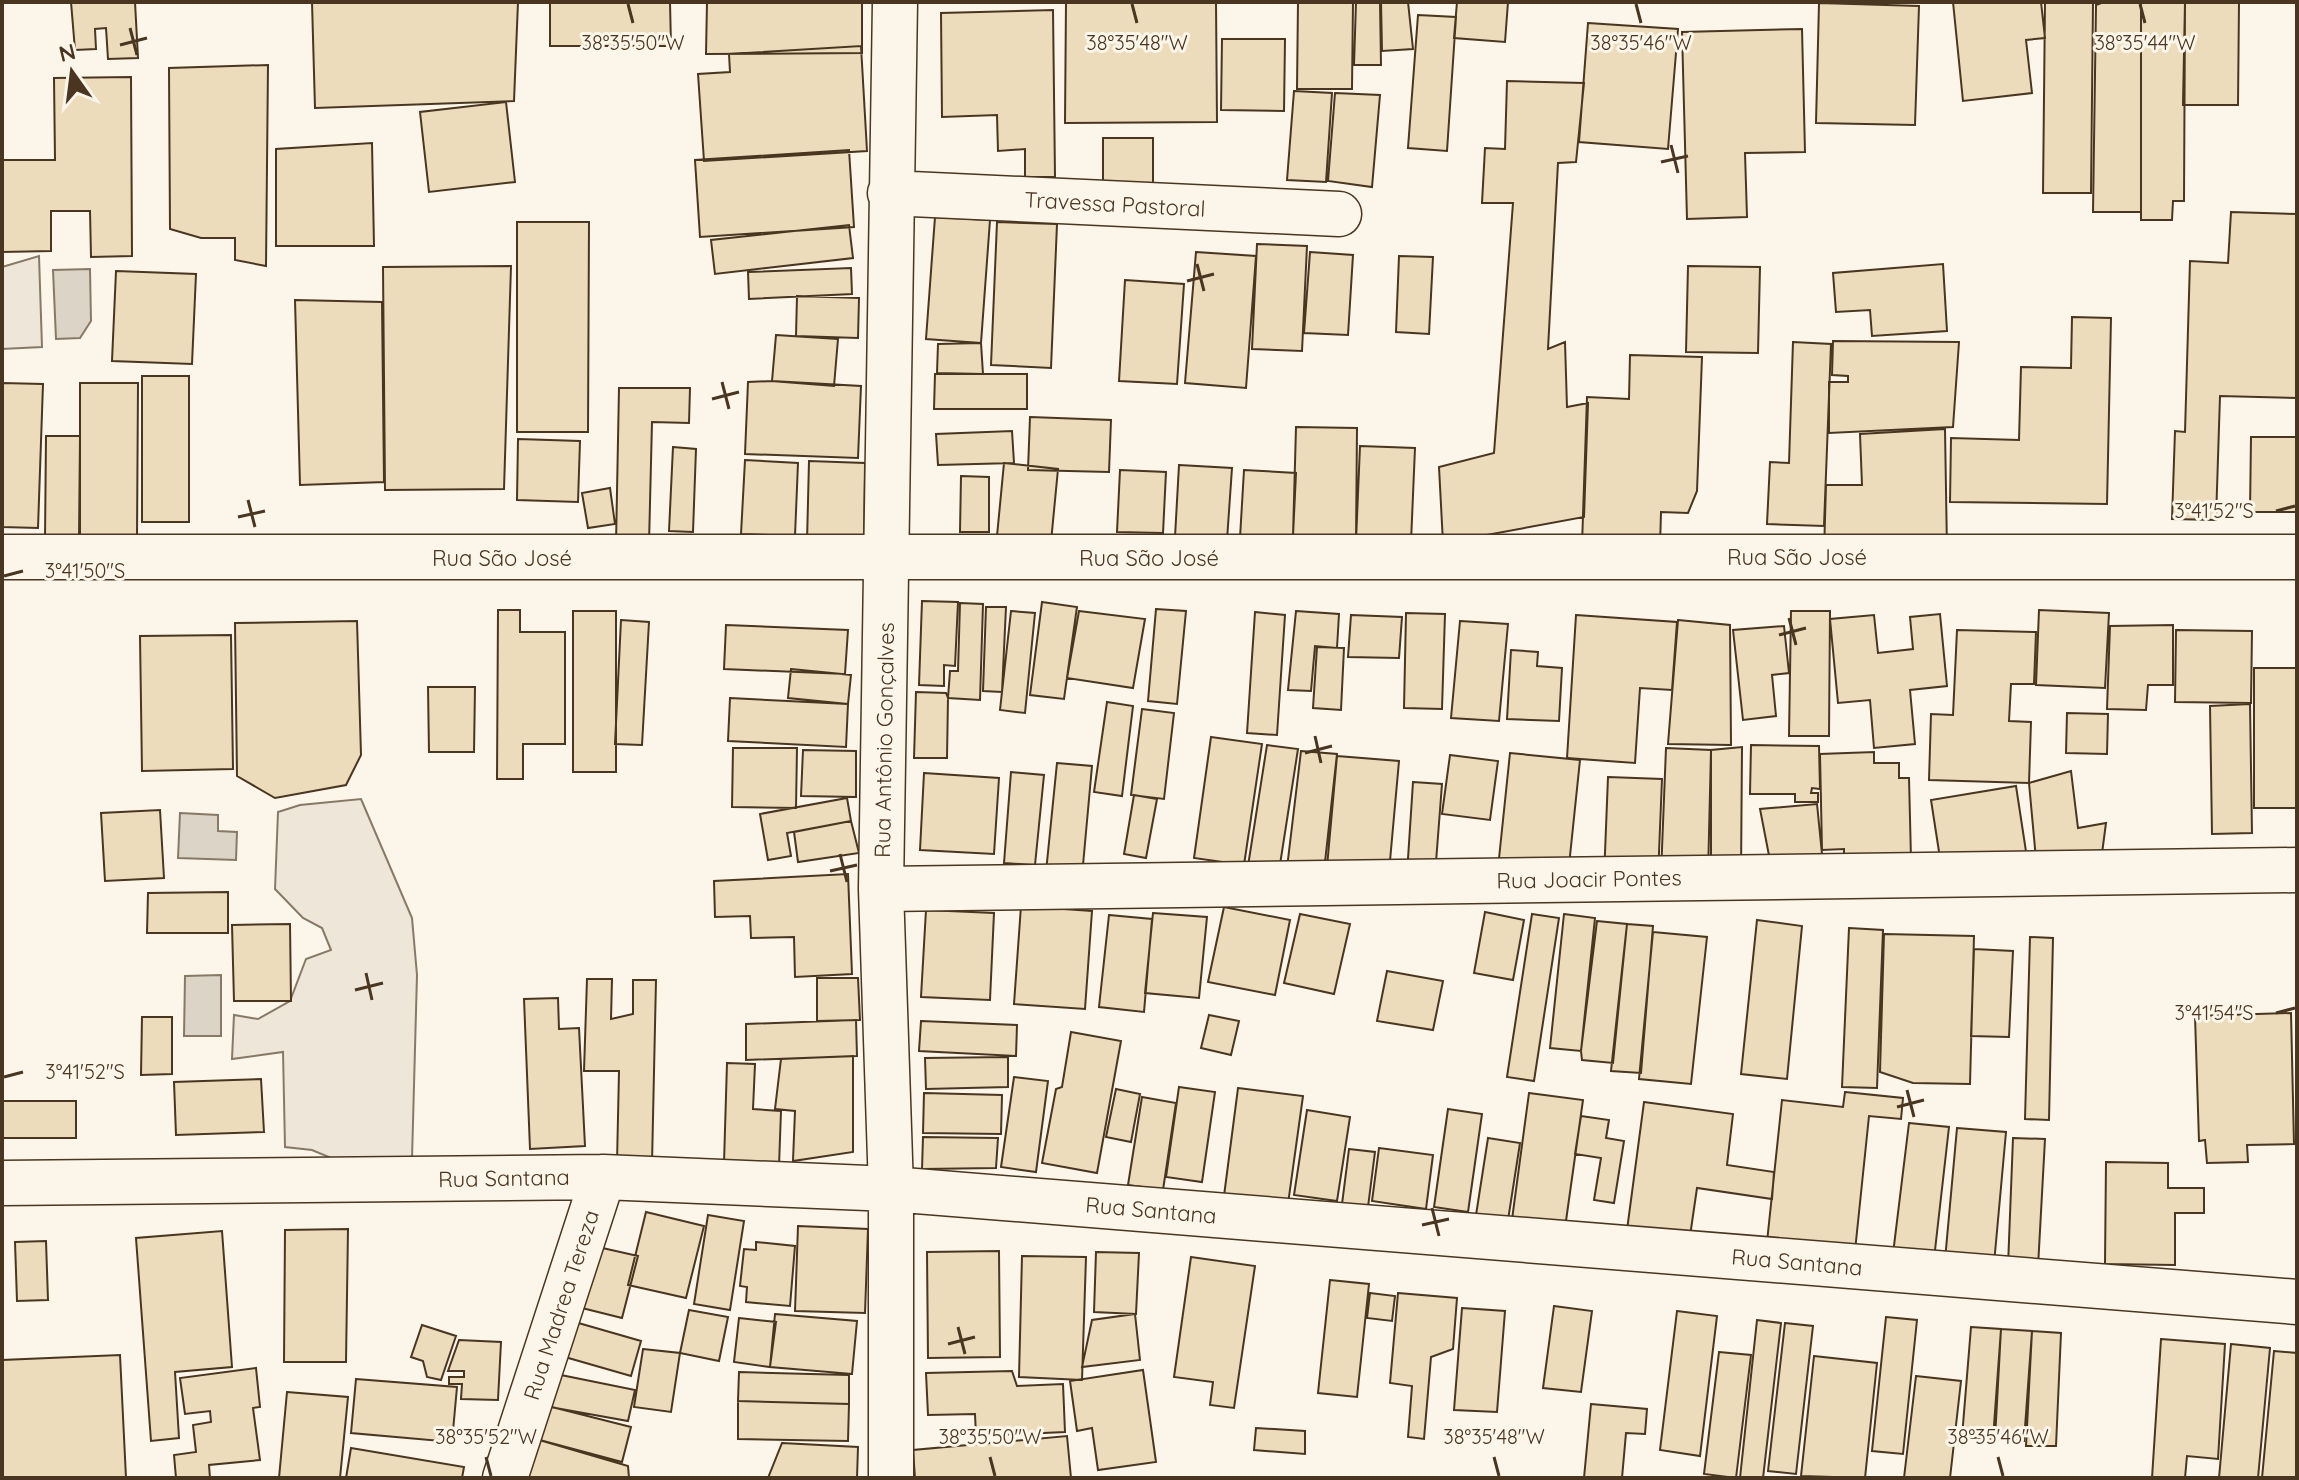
<svg xmlns="http://www.w3.org/2000/svg" width="2299" height="1480" font-family="Quicksand,sans-serif">
<style>
.green{fill:#ede6d9;stroke:#887966;stroke-width:2}
.water{fill:#dcd4c6;stroke:#887966;stroke-width:2}
.building{fill:#ecdcbc;stroke:#4a3520;stroke-width:2}
.lines{fill:none;stroke-linecap:round;stroke-linejoin:round}
.minor-casing{stroke:#4a3520;stroke-width:47}
.minor{stroke:#fbf6e9;stroke-width:44}
.ticks{fill:none;stroke:#4a3520;stroke-width:3}
.labels{text-anchor:middle;stroke-width:6;stroke-linejoin:round;paint-order:stroke}
.street-label{font-size:22px;fill:#4a3520;stroke:#fbf6e9}
.ticks-label{font-size:20px;text-anchor:middle;fill:#4a3520;stroke:#fbf6e9;stroke-width:6;stroke-linejoin:round;paint-order:stroke}
</style>
<rect width="100%" height="100%" fill="#fbf6e9"/>
<path class="green" d="M39 256 42 347 2 349V267Z
M361 799 412 918 417 975 412 1159 343 1163 312 1150 285 1147 283 1052 232 1059 234 1015 258 1019 290 1001 306 959 331 950 322 928 303 918 275 889 278 812 300 805Z"/>
<path class="water" d="M90 269 91 321 80 338 56 339 53 270Z
M180 813 218 815V831L237 832 236 860 178 858Z
M221 975V1036H184L185 976Z"/>
<path class="building" d="M71 2H135L138 58 108 59 106 28 95 29 96 49 75 50Z
M312 2H518L514 101 315 108Z
M550 2H670L671 46H550Z
M707 2H862V53L706 54Z
M1066 2H1216L1217 122 1065 123Z
M1298 2H1353L1352 89H1297Z
M1356 2H1380L1381 65H1354Z
M1381 2H1408L1413 49 1382 51Z
M1457 2H1508L1505 42 1454 38Z
M1953 2H2041L2045 38 2026 40 2032 93 1963 101Z
M2045 2H2093L2091 193H2043Z
M2104 2H2141V212H2093L2096 5Z
M2141 2H2185L2184 201H2173L2172 220H2141Z
M2185 2H2239L2238 105H2183Z
M1819 3 1919 6 1915 125 1816 123Z
M1053 10 1055 177H1025V149L998 151 997 115 942 117 941 13Z
M1418 15 1456 17 1447 151 1408 148Z
M1588 23 1678 29 1668 149 1579 142Z
M1802 29 1805 152 1745 153 1747 217 1687 219 1682 32Z
M1222 39H1285L1284 111 1221 110Z
M861 46 867 151 704 161 698 74 730 72 729 54Z
M268 65 266 266 235 260V238H201L170 229 169 68Z
M131 77 132 256 91 257 90 211H51V251L2 252V160H55L54 78Z
M1507 81 1584 83 1576 162 1558 163 1548 349 1565 342 1567 407 1588 403 1584 517 1443 543 1439 467 1494 453 1513 203H1482L1485 148 1505 149Z
M1294 91 1332 93 1326 182 1287 180Z
M1335 93 1380 95 1372 187 1328 181Z
M506 102 515 182 429 192 420 112Z
M1103 138H1153V200H1103Z
M372 143 374 246H276V149Z
M849 150 854 227 700 237 695 160Z
M2231 212 2297 214V398L2220 396 2216 520 2172 519 2175 431 2185 432 2190 261 2228 263Z
M935 217 990 220 981 343 926 339Z
M517 222H589L588 432H517Z
M997 222 1057 224 1051 368 991 365Z
M849 225 853 258 715 274 711 240Z
M1257 244 1307 246 1302 351 1252 349Z
M1196 252 1256 256 1246 388 1185 383Z
M1310 252 1353 255 1348 335 1304 333Z
M1399 256 1433 257 1429 334 1396 332Z
M1943 264 1947 331 1872 336 1870 310 1836 312 1833 273Z
M511 266 504 489 385 490 383 267Z
M1688 266 1760 267 1758 353 1686 352Z
M851 268 852 294 749 299 748 272Z
M116 271 196 274 192 364 112 361Z
M1125 280 1184 284 1177 384 1119 381Z
M797 296 859 298 858 338 796 336Z
M295 300 382 302 384 482 300 485Z
M2072 317 2111 318 2107 504 1950 502 1951 438 2019 440 2021 367 2071 368Z
M776 335 838 339 834 386 772 381Z
M1833 341 1959 342 1953 427 1829 433V382H1848V376L1832 375Z
M1793 342 1831 344 1824 526 1767 524 1770 462 1789 463Z
M981 343 983 374 937 373 938 344Z
M1630 355 1702 357 1697 491 1688 513 1661 512 1660 547 1582 545 1587 397 1629 399Z
M935 374H1027V409H934Z
M142 376H189V522H142Z
M772 381 861 386 858 458 745 454 748 382Z
M2 383 43 384 38 528 2 527Z
M80 383H138L137 538H80Z
M619 388H690L689 423 652 422 649 544H616Z
M1030 417 1111 420 1109 472 1028 470Z
M1296 427 1357 428 1356 541 1293 536Z
M1945 429 1947 550 1824 552 1826 485H1862L1860 434Z
M1012 431 1014 463 938 465 936 434Z
M46 436H80L79 540 45 539Z
M2251 437H2297V512H2250Z
M518 439 580 441 578 502 517 500Z
M1360 446 1415 448 1411 542 1356 541Z
M673 447 696 449 693 532 669 531Z
M745 460 798 463 795 536 741 534Z
M809 461 865 463 864 542H807Z
M1004 463 1058 469 1051 542 997 536Z
M1179 465 1232 468 1227 540 1175 537Z
M1120 470 1166 472 1163 533 1117 532Z
M1244 470 1296 473 1293 536 1239 555Z
M961 476 989 477V532H960Z
M610 488 615 524 588 528 582 493Z
M922 601 958 602 955 666 944 665V686L919 685Z
M1042 602 1077 607 1064 699 1030 695Z
M960 603 983 604 980 700 948 698 950 671H958Z
M986 607H1006L1002 692 983 691Z
M1156 609 1186 611 1177 704 1148 701Z
M498 610H520V632H565V744H523V779H497Z
M2039 610 2109 613 2105 688 2036 685Z
M573 611H616V772H573Z
M1011 611 1035 613 1025 713 1000 710Z
M1079 611 1145 619 1133 688 1067 678Z
M1296 611 1339 614 1337 648 1315 646 1311 691 1288 690Z
M1791 611H1830L1829 736H1789Z
M1255 612 1285 615 1277 735 1247 733Z
M1406 613 1445 614 1442 709 1404 708Z
M1940 614 1947 686 1910 690 1915 744 1874 748 1870 700 1838 703 1830 619 1874 615 1878 653 1913 649 1910 617Z
M1351 615 1402 617 1399 658 1348 657Z
M1576 615 1677 622 1672 690 1640 688 1635 763 1567 758Z
M621 620 649 622 642 745 615 744Z
M1678 620 1730 625 1731 745 1668 744Z
M357 621 361 755 346 785 275 798 237 776 235 623Z
M1460 621 1508 624 1499 721 1451 718Z
M726 625 848 630 845 674 724 669Z
M2173 625V685H2148L2146 710 2107 709 2110 626Z
M1784 626 1789 673 1772 675 1776 716 1743 720 1733 630Z
M1957 630 2036 632 2034 684H2011L2009 721 2031 722 2029 783 1929 780 1931 714 1953 715Z
M2176 630 2252 631 2251 703 2175 702Z
M231 635 233 769 142 771 140 636Z
M1317 647 1344 648 1341 710 1313 708Z
M1511 650 1538 652 1537 666 1562 668 1559 721 1507 719Z
M2254 668H2297V808H2254Z
M791 669 851 675 848 704 788 698Z
M428 687H475L474 752H429Z
M916 692 946 693 948 698 947 758H914Z
M730 698 848 704 846 747 728 741Z
M1107 702 1133 706 1122 796 1094 792Z
M2250 704 2252 833 2212 834 2210 706Z
M1142 709 1174 713 1164 799 1131 795Z
M2067 713 2108 714 2107 754 2066 753Z
M1211 737 1262 744 1244 865 1194 858Z
M1267 745 1298 749 1279 871 1248 866Z
M1751 745 1819 746 1820 789 1812 788 1811 793H1818V802H1795V794H1750Z
M1742 747 1741 875 1711 874V750Z
M733 748H797L796 808 732 807Z
M1666 748 1711 750 1708 876 1661 874Z
M803 750 856 751V797L801 796Z
M1301 751 1337 754 1324 871 1287 868Z
M1874 752V763H1899V778H1909L1911 859 1844 862V849L1822 850 1820 754Z
M1510 753 1580 760 1568 875 1498 868Z
M1450 755 1498 761 1490 820 1442 814Z
M1337 756 1399 761 1389 872 1327 867Z
M1057 763 1092 766 1082 876 1046 872Z
M2071 771 2078 828 2106 823 2101 861 2037 870 2029 783Z
M1011 772 1044 775 1035 865 1004 863Z
M924 773 999 778 994 854 920 850Z
M1608 777 1662 779 1658 877 1604 878Z
M1413 782 1442 784 1435 875 1407 874Z
M2016 786 2027 858 1942 871 1931 800Z
M1134 795 1157 799 1146 858 1124 854Z
M847 798 851 821 787 833 791 856 768 860 760 814Z
M1817 804 1824 874 1772 871 1760 809Z
M160 810 164 878 105 881 101 813Z
M851 821 859 853 798 862 794 832Z
M848 874 852 974 795 977 794 937 751 938 750 916 715 917 714 881Z
M228 892V933H147L148 893Z
M1021 906 1092 911 1085 1009 1014 1004Z
M1224 907 1290 920 1275 995 1208 982Z
M926 910 994 913 990 1000 921 997Z
M1485 912 1524 920 1513 980 1474 973Z
M1153 913 1207 917 1199 998 1145 993Z
M1300 914 1350 924 1334 994 1284 983Z
M1532 914 1559 918 1534 1081 1507 1077Z
M1564 914 1595 918 1581 1051 1550 1048Z
M1109 915 1152 919 1144 1012 1099 1007Z
M1757 920 1802 926 1787 1079 1741 1074Z
M1597 921 1627 924 1613 1063 1582 1060 1581 1051Z
M290 924 291 1001H234L232 925Z
M1627 924 1653 926 1641 1073 1611 1071Z
M1849 928 1883 930 1877 1088 1842 1087Z
M1653 932 1707 937 1691 1084 1639 1079Z
M1884 934 1974 936 1970 1084 1913 1083 1880 1072Z
M2030 937 2053 938 2049 1120 2025 1119Z
M1974 949 2013 951 2009 1037 1971 1036Z
M1387 971 1443 981 1433 1030 1377 1021Z
M817 978H858L860 1020 817 1021Z
M587 979H612L611 1019 633 1014V980H656L652 1164 617 1163 619 1071H584Z
M558 998 559 1029 579 1028 585 1146 530 1149 524 999Z
M2291 1013 2294 1144 2247 1145 2248 1162 2207 1163 2205 1140 2199 1141 2195 1016Z
M1209 1015 1239 1021 1231 1055 1201 1048Z
M142 1017H172V1074L141 1075Z
M856 1020 857 1056 746 1060V1024Z
M921 1021 1017 1025 1016 1056 919 1051Z
M1071 1032 1121 1041 1097 1173 1042 1163 1056 1089 1062 1087Z
M853 1056V1152L793 1161 795 1111 775 1109 781 1059Z
M1008 1057V1087L926 1089 925 1058Z
M727 1063 755 1064 753 1109 781 1111 779 1166 724 1163Z
M1014 1077 1048 1081 1036 1172 1001 1167Z
M261 1079 264 1132 176 1135 174 1082Z
M1179 1087 1215 1092 1202 1182 1166 1177Z
M1238 1088 1303 1096 1288 1204 1224 1196Z
M1116 1089 1140 1094 1131 1142 1106 1137Z
M1845 1092 1903 1098 1901 1119 1869 1116 1855 1251 1767 1242 1782 1100 1843 1107Z
M924 1093 1002 1095 1001 1134 923 1133Z
M1529 1093 1583 1100 1564 1235 1511 1227Z
M1142 1097 1176 1103 1163 1190 1128 1185Z
M2 1101H76V1138H2Z
M1644 1102 1733 1114 1727 1165 1774 1172 1772 1199 1697 1188 1688 1250 1625 1245Z
M1448 1109 1482 1114 1468 1212 1434 1207Z
M1307 1110 1350 1117 1337 1201 1294 1195Z
M1581 1116 1609 1120 1606 1138 1624 1141 1614 1203 1594 1200 1601 1158 1575 1154Z
M1909 1123 1949 1127 1934 1259 1893 1254Z
M1957 1128 2006 1132 1994 1264 1945 1260Z
M923 1137 998 1138 996 1168 922 1169Z
M1488 1138 1520 1143 1506 1233 1474 1228Z
M2013 1138 2045 1139 2038 1267 2008 1266Z
M1379 1148 1433 1155 1426 1209 1372 1201Z
M1349 1149 1375 1152 1368 1207 1342 1204Z
M2106 1162 2168 1163V1188H2204V1213H2175V1265L2105 1264Z
M646 1212 704 1226 686 1298 628 1285Z
M708 1215 744 1221 730 1310 694 1304Z
M798 1226 868 1229 865 1313 795 1311Z
M348 1229 346 1362H284L285 1230Z
M222 1231 232 1367 175 1372 179 1438 151 1441 136 1238Z
M46 1241 48 1300 17 1301 15 1242Z
M756 1242 795 1246 790 1306 746 1302 747 1287 740 1286 744 1249 756 1250Z
M598 1247 638 1256 622 1318 582 1308Z
M999 1251 1000 1357 928 1358 927 1252Z
M1096 1252 1139 1253 1136 1314 1094 1312Z
M1022 1256 1086 1257 1082 1380 1019 1377Z
M1191 1257 1255 1266 1234 1408 1210 1405 1213 1382 1174 1377Z
M1330 1280 1369 1284 1357 1397 1318 1393Z
M1370 1293 1395 1296 1392 1321 1367 1318Z
M1398 1293 1457 1298 1453 1349 1431 1357 1424 1439 1408 1437 1412 1386 1390 1383Z
M1554 1306 1592 1311 1581 1392 1543 1388Z
M1462 1308 1505 1311 1497 1412 1454 1410Z
M689 1310 728 1317 719 1361 680 1353Z
M1677 1311 1717 1316 1700 1456 1660 1450Z
M775 1314 857 1321 852 1374 770 1367Z
M1135 1314 1140 1360 1082 1367 1092 1320Z
M1886 1317 1917 1320 1903 1454 1872 1451Z
M739 1318 776 1322 770 1367 734 1362Z
M568 1320 641 1341 631 1376 558 1355Z
M1757 1320 1781 1323 1763 1478H1740Z
M1785 1323 1813 1326 1796 1474 1768 1471Z
M422 1325 456 1336 441 1380 427 1377 423 1361 411 1357Z
M1971 1327 2001 1329 1993 1439 1962 1437Z
M2001 1329 2032 1331 2024 1441 1995 1439Z
M2032 1331 2061 1333 2056 1446H2026Z
M2161 1339 2225 1344 2218 1459 2187 1456 2185 1478H2152Z
M459 1340 501 1342 498 1400 461 1399 462 1384H449V1377H464V1371H448Z
M2231 1344 2270 1348 2258 1478H2219Z
M643 1349 680 1353 671 1412 634 1407Z
M2274 1351 2297 1353V1478H2262Z
M1719 1352 1751 1355 1736 1478 1704 1474Z
M120 1355 126 1478H2V1360Z
M1814 1356 1877 1363 1865 1478 1801 1476Z
M256 1368 260 1407 253 1408 260 1460 209 1465 210 1478H176L174 1455 196 1452 193 1425 211 1422 210 1411 185 1414 180 1378Z
M1143 1370 1156 1462 1098 1470 1092 1428 1077 1431 1070 1381Z
M1012 1371 1017 1386 1063 1384 1065 1432 976 1436 975 1414 928 1415 926 1373Z
M739 1372 849 1375V1404L738 1401Z
M556 1374 635 1390 628 1421 550 1407Z
M1916 1376 1961 1381 1950 1478H1904Z
M356 1379 457 1387 452 1442 351 1433Z
M287 1392 348 1397 340 1478H279Z
M738 1401 849 1404 848 1441 738 1439Z
M1591 1404 1647 1409 1645 1434 1626 1433 1622 1478H1584Z
M544 1405 631 1427 622 1462 536 1439Z
M1256 1428 1305 1431V1454L1254 1450Z
M1067 1436 1071 1478H915L913 1450Z
M529 1437 628 1466 629 1478H530L518 1474Z
M782 1443 858 1447 857 1478H768Z
M351 1448 464 1467 462 1478H346Z"/>
<g class="lines">
<defs>
<path id="minor" d="M890 193 1339 214
M2 557H2297
M881 889 2297 870
M2 1183 603 1177 891 1189 2297 1302
M505 1478 603 1177
M891 1478V1189L881 889 895 2"/>
</defs>
<use href="#minor" class="minor-casing"/>
<use href="#minor" class="minor"/>
</g>
<path class="ticks" d="M628 4 633 23M1132 4 1137 23M1636 4 1641 23M2140 4 2145 23M130 28 137 55M120 45 147 38M1671 145 1678 173M1661 162 1688 156M1197 264 1204 291M1187 281 1214 274M722 382 729 409M712 399 739 392M248 500 255 527M2276 511 2295 506M238 517 265 511M4 576 23 571M1789 618 1796 645M1779 635 1806 628M1315 736 1321 763M1305 753 1332 746M840 854 847 882M830 871 857 865M366 973 372 1000M355 990 383 983M2276 1013 2295 1008M4 1077 23 1072M1907 1090 1914 1117M1897 1107 1924 1100M1432 1208 1439 1236M1422 1225 1449 1219M958 1327 965 1354M948 1344 975 1337M486 1457 491 1476M990 1457 995 1476M1494 1457 1499 1476M1998 1457 2003 1476"/>
<g class="labels">
<g class="street-label">
<text transform="translate(1115 204) rotate(3)" y="8">Travessa Pastoral</text>
<text x="1797" y="565">Rua São José</text>
<text x="502" y="566">Rua São José</text>
<text x="1149" y="566">Rua São José</text>
<text transform="translate(884 740) rotate(-89)" y="8">Rua Antônio Gonçalves</text>
<text transform="translate(1589 879) rotate(-1)" y="8">Rua Joacir Pontes</text>
<text transform="translate(504 1178) rotate(-1)" y="8">Rua Santana</text>
<text transform="translate(1151 1210) rotate(5)" y="8">Rua Santana</text>
<text transform="translate(1797 1262) rotate(5)" y="8">Rua Santana</text>
<text transform="translate(561 1305) rotate(-72)" y="8">Rua Madrea Tereza</text>
</g>
</g>
<g class="ticks-label">
<text x="2145" y="50">38°35'44"W</text>
<text x="633" y="50">38°35'50"W</text>
<text x="1137" y="50">38°35'48"W</text>
<text x="1641" y="50">38°35'46"W</text>
<text x="2214" y="518">3°41'52"S</text>
<text x="85" y="578">3°41'50"S</text>
<text x="2214" y="1020">3°41'54"S</text>
<text x="85" y="1079">3°41'52"S</text>
<text x="486" y="1444">38°35'52"W</text>
<text x="990" y="1444">38°35'50"W</text>
<text x="1494" y="1444">38°35'48"W</text>
<text x="1998" y="1444">38°35'46"W</text>
</g>
<rect width="2299" height="1480" fill="none" stroke="#4a3520" stroke-width="8"/>
<g transform="translate(72 72) rotate(346)" stroke="#fbf6e9" stroke-width="6" paint-order="stroke">
<path d="M0-6L14 30L0 20L-14 30Z" fill="#4a3520"/>
<text y="-12" font-size="22" font-weight="bold" text-anchor="middle" fill="#4a3520">N</text>
</g>
</svg>
